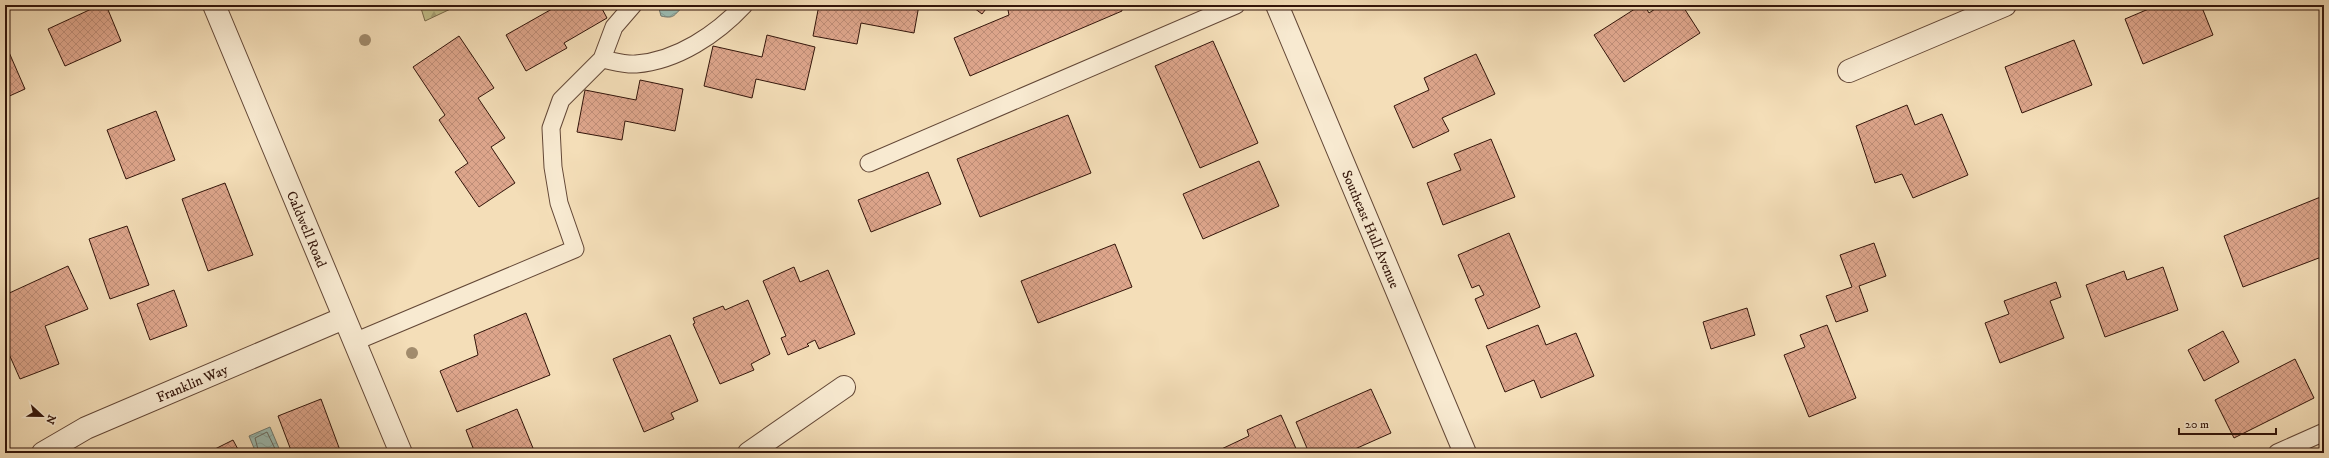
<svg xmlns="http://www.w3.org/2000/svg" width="2329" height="458" font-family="'IM FELL DW Pica',serif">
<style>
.forest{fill:url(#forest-firs);stroke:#7a6a4a}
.water{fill:url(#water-waves);stroke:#72796f}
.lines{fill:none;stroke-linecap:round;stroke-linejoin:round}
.shore{stroke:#68685e;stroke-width:1}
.building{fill:url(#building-cross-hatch);stroke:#33150a}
.service-casing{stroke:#634736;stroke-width:19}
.minor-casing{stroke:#634736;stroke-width:24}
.service{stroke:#f8ead1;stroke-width:17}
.minor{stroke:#f8ead1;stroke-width:22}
.tree{fill:#a28c6d}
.labels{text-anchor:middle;stroke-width:4;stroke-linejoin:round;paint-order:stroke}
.street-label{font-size:14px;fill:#33150a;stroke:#f8ead1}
</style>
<defs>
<pattern id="forest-firs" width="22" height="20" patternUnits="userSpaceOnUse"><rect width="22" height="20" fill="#c2bf8a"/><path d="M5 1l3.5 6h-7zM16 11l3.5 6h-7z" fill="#a7a376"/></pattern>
<pattern id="water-waves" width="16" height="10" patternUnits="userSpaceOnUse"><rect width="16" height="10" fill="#9cbcb2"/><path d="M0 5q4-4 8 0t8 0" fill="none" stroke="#87a198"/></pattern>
<pattern id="building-cross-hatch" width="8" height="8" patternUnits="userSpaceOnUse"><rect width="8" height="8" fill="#dda58b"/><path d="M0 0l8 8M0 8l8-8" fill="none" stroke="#be8d77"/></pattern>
</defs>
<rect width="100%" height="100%" fill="#f4deb8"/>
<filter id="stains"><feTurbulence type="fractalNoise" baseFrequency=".005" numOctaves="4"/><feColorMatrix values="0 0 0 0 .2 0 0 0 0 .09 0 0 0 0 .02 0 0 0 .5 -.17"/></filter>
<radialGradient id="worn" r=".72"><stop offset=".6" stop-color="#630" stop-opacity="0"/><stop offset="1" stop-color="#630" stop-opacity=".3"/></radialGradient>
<path class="forest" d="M420 5H459L425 21Z"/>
<path class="water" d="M658 5H697C694 6 688 5 684 7 674 12 677 20 661 16Z
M270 427 281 453H256L249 436Z"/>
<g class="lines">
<path class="shore" d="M259 453 255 438 267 432 277 453"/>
</g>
<path class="building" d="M100 5H106L121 41 65 66 48 29Z
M559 5H600L607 18 564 43 567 48 526 71 506 35Z
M819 5H919L914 33 861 23 857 44 813 36Z
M970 5H989L982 14Z
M1020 5H1121L1122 11 970 76 954 38 1009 15 1008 10Z
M1641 5H1644L1649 13 1661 5H1682L1700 33 1624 82 1594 35Z
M2158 5H2201L2213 35 2143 64 2125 19Z
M767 35 815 47 805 90 756 79 752 98 704 86 713 46 762 57Z
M459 36 494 88 478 98 505 138 491 147 515 183 479 207 455 172 468 163 439 120 445 115 413 67Z
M2074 40 2092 85 2022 113 2005 67Z
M1213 41 1258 143 1200 168 1155 66Z
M8 50 25 89 5 98V52Z
M1476 54 1495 94 1442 118 1449 131 1413 148 1394 106 1429 90 1424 78Z
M640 80 683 89 675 131 625 121 622 140 577 132 585 90 636 100Z
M1907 105 1915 125 1942 114 1968 175 1913 198 1902 174 1875 183 1856 126Z
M156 111 175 160 126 179 107 130Z
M1068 115 1091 173 980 217 957 159Z
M1491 139 1515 197 1443 225 1427 183 1461 170 1454 154Z
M1259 161 1279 206 1203 239 1183 194Z
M928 172 941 204 871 232 858 200Z
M225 183 253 255 208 271 182 199Z
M2323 196 2324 256 2243 287 2224 236Z
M127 226 149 285 110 299 89 239Z
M1509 233 1540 307 1488 329 1475 299 1484 295 1479 285 1472 288 1458 255Z
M1874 243 1886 276 1859 286 1868 311 1836 322 1826 296 1852 287 1840 255Z
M1115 244 1132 287 1038 323 1021 281Z
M68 266 88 309 45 326 59 364 20 379 5 345V295Z
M794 267 800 282 828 270 855 334 819 349 815 340 807 344 809 346 788 355 781 338 786 336 763 281Z
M2163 267 2178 310 2105 337 2086 285 2124 271 2127 280Z
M2056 282 2061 297 2050 301 2064 338 2000 363 1985 323 2009 314 2004 301Z
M174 290 187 326 150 340 137 304Z
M748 300 770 354 751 364 754 370 720 384 693 324 695 323 693 318 723 306 725 310Z
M1747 308 1755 335 1711 349 1703 322Z
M526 313 550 375 457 412 440 371 478 355 474 335Z
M1538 325 1546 345 1576 333 1594 376 1541 398 1534 380 1505 392 1486 346Z
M1827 325 1856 398 1809 417 1784 355 1805 347 1800 335Z
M2223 331 2239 362 2204 381 2188 350Z
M670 335 698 401 671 413 674 419 644 432 613 359Z
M2295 359 2314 398 2234 438 2215 400Z
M1371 389 1391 433 1346 453H1309L1296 422Z
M321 399 341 453H292L278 416Z
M517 409 535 453H475L466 430Z
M1281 415 1298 453H1213L1249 436 1247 430Z
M233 440 240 453H207Z"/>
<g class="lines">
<defs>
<path id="service" d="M602 59C613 61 625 65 636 64 677 61 717 34 744 5
M869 163 1236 5
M354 342 575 249 559 203 553 167 551 128 561 100 602 59 614 27 633 5
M2277 453 2322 433"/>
<path id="minor" d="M214 5 401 453
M1277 5 1465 453
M1849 71 2005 5
M43 453 86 428 344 318
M749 453 844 387"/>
</defs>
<use href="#service" class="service-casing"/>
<use href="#minor" class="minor-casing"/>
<use href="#service" class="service"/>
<use href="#minor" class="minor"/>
</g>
<g class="tree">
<circle cx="365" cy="40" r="6"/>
<circle cx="412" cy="353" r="6"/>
</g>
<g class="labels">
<g class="street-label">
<text transform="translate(307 229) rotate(67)" y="5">Caldwell Road</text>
<text transform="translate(1371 229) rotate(67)" y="5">Southeast Hull Avenue</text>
<text transform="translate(192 383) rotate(-23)" y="5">Franklin Way</text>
</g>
</g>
<rect width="2329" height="458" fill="none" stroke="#f4deb8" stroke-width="20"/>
<rect x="6" y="6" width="2317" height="446" fill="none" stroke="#33150a" stroke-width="2"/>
<rect x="10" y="10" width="2309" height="438" fill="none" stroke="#33150a"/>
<g transform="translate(42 416) rotate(112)" stroke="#f8ead1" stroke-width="3" paint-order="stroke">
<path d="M0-3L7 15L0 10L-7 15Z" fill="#33150a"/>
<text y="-6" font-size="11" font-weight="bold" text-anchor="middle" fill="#33150a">N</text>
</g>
<path d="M2179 428v6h97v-6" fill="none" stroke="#33150a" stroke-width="2"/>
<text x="2185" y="428" font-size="12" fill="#33150a" stroke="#f8ead1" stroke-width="3" paint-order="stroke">20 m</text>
<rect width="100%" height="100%" filter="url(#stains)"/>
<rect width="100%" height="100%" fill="url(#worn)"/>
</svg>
